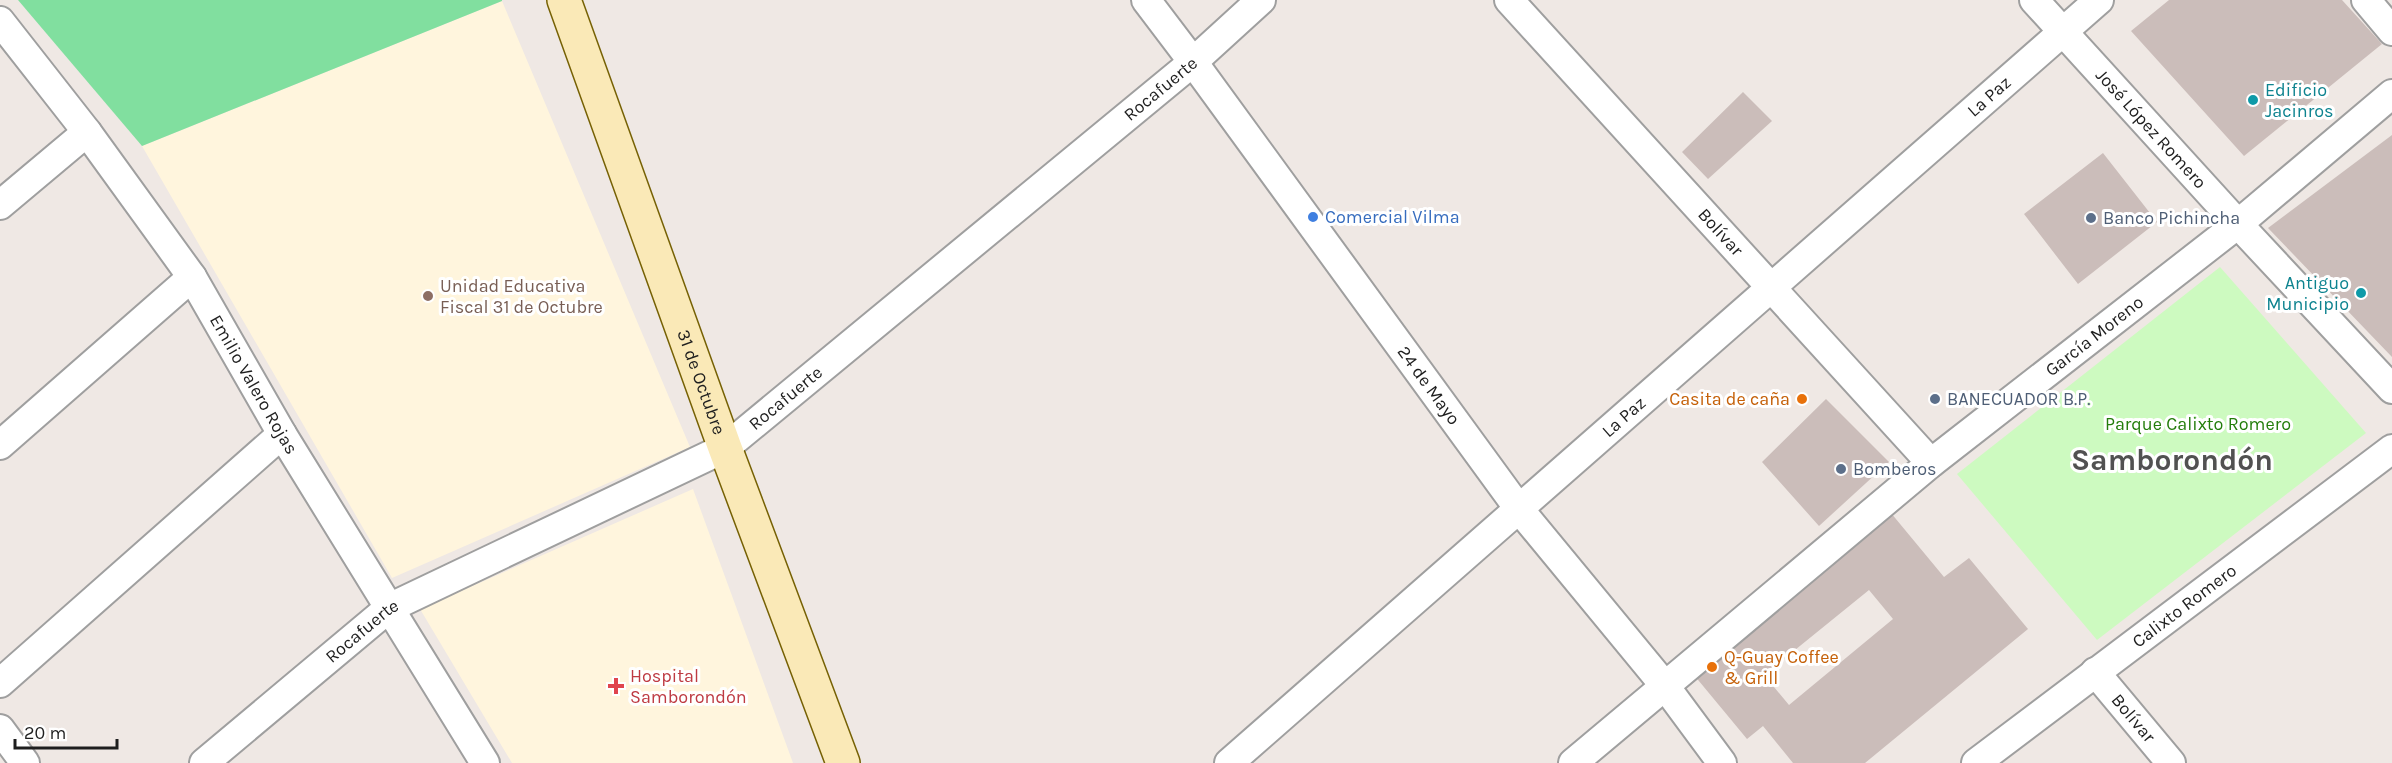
<svg xmlns="http://www.w3.org/2000/svg" width="2392" height="763" font-family="Karla,sans-serif">
<style>
.education{fill:#fff5dd}
.park{fill:#cdfac0}
.pitch{fill:#81df9f}
.building{fill:#cbbdba;fill-rule:evenodd}
.lines{fill:none;stroke-linecap:round;stroke-linejoin:round}
.street-casing{stroke:#9f9f9f;stroke-width:32}
.secondary-casing{stroke:#766104;stroke-width:36}
.street{stroke:#fff;stroke-width:28}
.secondary{stroke:#fae9b7;stroke-width:33}
.culture-dot{fill:#0f9aa8;stroke:#fff;stroke-width:2}
.shop-dot{fill:#3f7fe0;stroke:#fff;stroke-width:2}
.service-dot{fill:#5c6f8a;stroke:#fff;stroke-width:2}
.education-dot{fill:#8d6e63;stroke:#fff;stroke-width:2}
.food-dot{fill:#e8710a;stroke:#fff;stroke-width:2}
.health-dot{fill:#e0444e;stroke:#fff;stroke-width:2}
.labels{text-anchor:middle;stroke-width:6;stroke-linejoin:round;paint-order:stroke}
.street-label{font-size:18px;fill:#1e1e1e;stroke:#fff}
.culture-label{font-size:18px;fill:#0d838f;stroke:#fff;text-anchor:start}
.shop-label{font-size:18px;fill:#366cbe;stroke:#fff;text-anchor:start}
.service-label{font-size:18px;fill:#4e5e75;stroke:#fff;text-anchor:start}
.education-label{font-size:18px;fill:#785e54;stroke:#fff;text-anchor:start}
.food-label{font-size:18px;fill:#c56008;stroke:#fff;text-anchor:end}
.park-label{font-size:18px;fill:#237d0b;stroke:#fff}
.health-label{font-size:18px;fill:#be3a42;stroke:#fff;text-anchor:start}
.town-label{font-size:30px;font-weight:bold;fill:#515151;stroke:#fff}
</style>
<rect width="100%" height="100%" fill="#efe8e4"/>
<path class="education" d="M502 1 690 447 392 578 142 146Z
M693 489 793 763H512L420 609Z"/>
<path class="park" d="M2220 267 2366 433 2097 640 1957 474Z"/>
<path class="pitch" d="M18 0H502V1L142 146Z"/>
<path class="building" d="M2169 0H2342L2382 44 2244 156 2131 31Z
M1743 92 1772 121 1708 179 1682 152Z
M2392 135V357L2268 228Z
M2103 153 2157 222 2078 284 2024 214Z
M1826 399 1889 462 1819 526 1762 462Z
M1886 507 1944 577 1969 558 2028 629 1865 763H1793L1763 726 1747 739 1689 669ZM1869 590 1893 619 1789 705 1764 675Z"/>
<g class="lines">
<defs>
<g id="street">
<path id="s1" d="M1146 0 1193 62 1519 509 1665 686 1722 763"/>
<path id="s2" d="M1509 0 1931 463"/>
<path id="s3" d="M2034 0 2238 224 2392 389"/>
<path d="M2366 0 2392 31"/>
<path id="s4" d="M0 21 87 132 192 277 282 434 485 763"/>
<path d="M0 205 87 132"/>
<path d="M0 445 192 277"/>
<path id="s5" d="M2095 672 2171 763"/>
<path d="M0 683 282 434"/>
<path d="M0 729 25 763"/>
<path id="s6" d="M204 763 389 608 725 448 1193 62 1261 0"/>
<path id="s7" d="M1229 763 2099 0"/>
<path id="s8" d="M1573 763 1931 463 2238 224 2392 94"/>
<path id="s9" d="M1976 763 2392 449"/>
</g>
<g id="secondary">
<path id="s10" d="M564 0 725 448 843 763"/>
</g>
</defs>
<use href="#street" class="street-casing"/>
<use href="#secondary" class="secondary-casing"/>
<use href="#street" class="street"/>
<use href="#secondary" class="secondary"/>
</g>
<g class="culture-dot">
<circle cx="2253" cy="100" r="6"/>
<circle cx="2361" cy="293" r="6"/>
</g>
<circle class="shop-dot" cx="1313" cy="217" r="6"/>
<g class="service-dot">
<circle cx="2091" cy="218" r="6"/>
<circle cx="1935" cy="399" r="6"/>
<circle cx="1841" cy="469" r="6"/>
</g>
<circle class="education-dot" cx="428" cy="296" r="6"/>
<g class="food-dot">
<circle cx="1802" cy="399" r="6"/>
<circle cx="1712" cy="667" r="6"/>
</g>
<path class="health-dot" d="M613 677h6v6h6v6h-6v6h-6v-6h-6v-6h6z"/>
<g class="labels">
<g class="street-label">
<text dy="6" stroke="none"><textPath href="#s6" startOffset="1178">Rocafuerte</textPath></text>
<text dy="6" stroke="none"><textPath href="#s7" startOffset="1011">La Paz</textPath></text>
<text dy="6" stroke="none"><textPath href="#s3" startOffset="174">José López Romero</textPath></text>
<text dy="6" stroke="none"><textPath href="#s2" startOffset="314">Bolívar</textPath></text>
<text dy="6" stroke="none"><textPath href="#s8" startOffset="674">García Moreno</textPath></text>
<text dy="6" stroke="none"><textPath href="#s10" startOffset="406">31 de Octubre</textPath></text>
<text dy="6" stroke="none"><textPath href="#s4" startOffset="444">Emilio Valero Rojas</textPath></text>
<text dy="6" stroke="none"><textPath href="#s1" startOffset="478">24 de Mayo</textPath></text>
<text dy="6" stroke="none"><textPath href="#s6" startOffset="692">Rocafuerte</textPath></text>
<text dy="6" stroke="none"><textPath href="#s7" startOffset="525">La Paz</textPath></text>
<text dy="6" stroke="none"><textPath href="#s9" startOffset="261">Calixto Romero</textPath></text>
<text dy="6" stroke="none"><textPath href="#s6" startOffset="206">Rocafuerte</textPath></text>
<text dy="6" stroke="none"><textPath href="#s5" startOffset="60">Bolívar</textPath></text>
</g>
<g class="culture-label">
<text x="2265" y="96">Edificio<tspan x="2265" dy="21">Jacinros</tspan></text>
<text x="2349" y="289" text-anchor="end">Antiguo<tspan x="2349" dy="21">Municipio</tspan></text>
</g>
<g class="shop-label">
<text x="1325" y="223">Comercial Vilma</text>
</g>
<g class="service-label">
<text x="2103" y="224">Banco Pichincha</text>
<text x="1947" y="405">BANECUADOR B.P.</text>
<text x="1853" y="475">Bomberos</text>
</g>
<g class="education-label">
<text x="440" y="292">Unidad Educativa<tspan x="440" dy="21">Fiscal 31 de Octubre</tspan></text>
</g>
<g class="food-label">
<text x="1790" y="405">Casita de caña</text>
<text x="1724" y="663" text-anchor="start">Q-Guay Coffee<tspan x="1724" dy="21">&amp; Grill</tspan></text>
</g>
<g class="park-label">
<text x="2198" y="430">Parque Calixto Romero</text>
</g>
<g class="health-label">
<text x="630" y="682">Hospital<tspan x="630" dy="21">Samborondón</tspan></text>
</g>
<g class="town-label">
<text x="2172" y="470">Samborondón</text>
</g>
</g>
<path d="M15 739v9h102v-9" fill="none" stroke="#1e1e1e" stroke-width="3"/>
<text x="24" y="739" font-size="18" fill="#1e1e1e" stroke="#ffffff" stroke-width="4.5" paint-order="stroke">20 m</text>
</svg>
